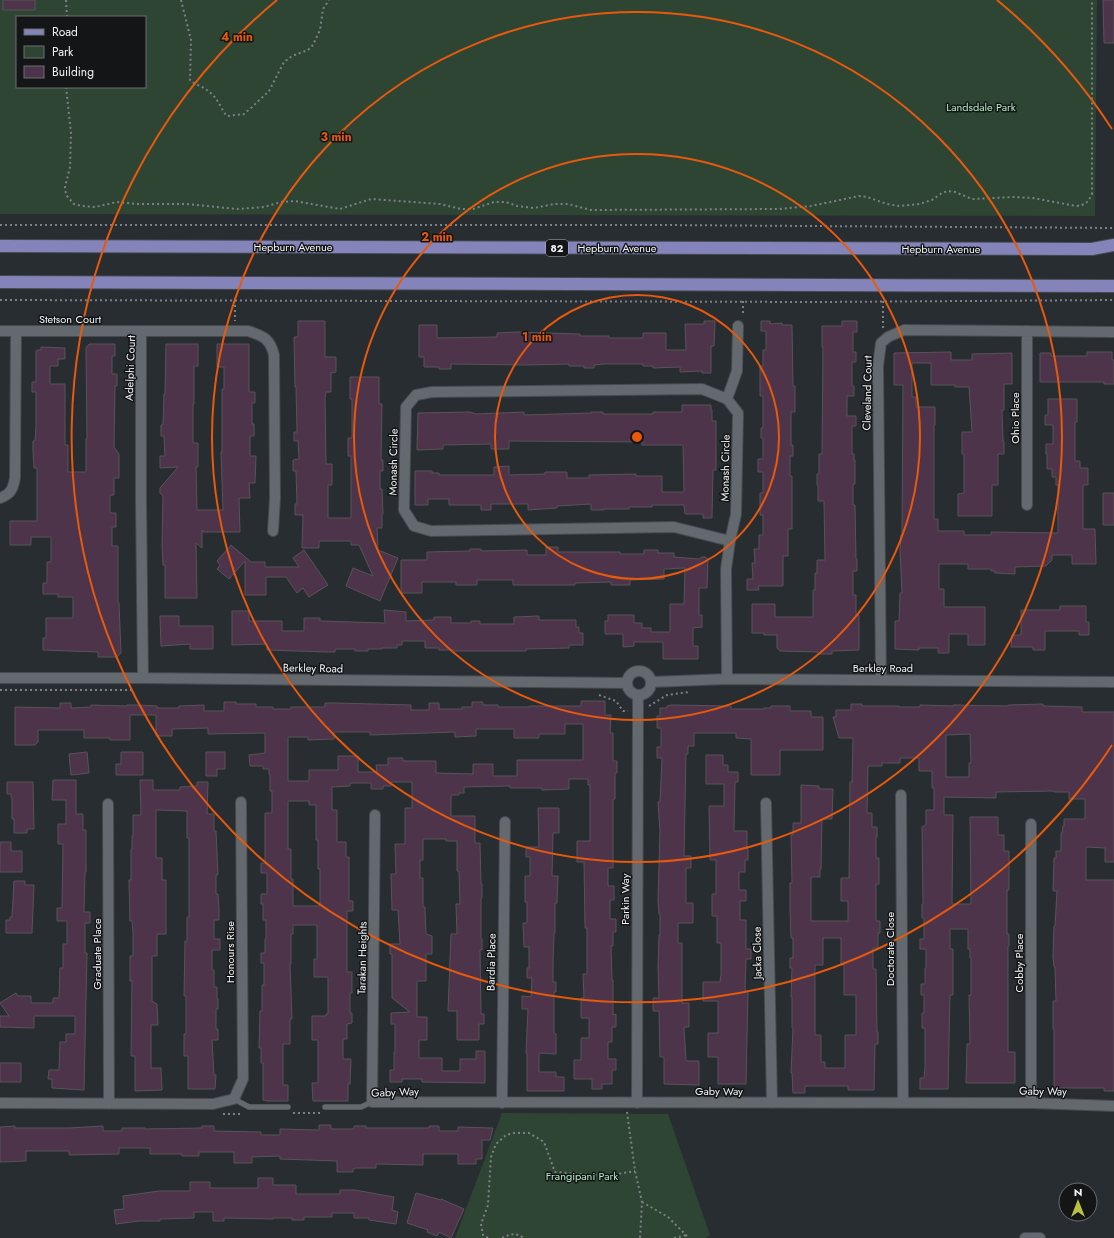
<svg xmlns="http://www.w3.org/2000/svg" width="1114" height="1238" font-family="Jost,sans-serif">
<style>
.green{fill:#2e4534;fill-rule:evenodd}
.building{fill:#4d344b;stroke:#595358;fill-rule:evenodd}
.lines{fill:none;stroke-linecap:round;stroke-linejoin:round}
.service-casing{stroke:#474b4f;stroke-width:6}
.minor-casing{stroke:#474b4f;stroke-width:12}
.primary-casing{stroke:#474b4f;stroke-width:14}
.path{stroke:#7d8185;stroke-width:2;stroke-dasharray:2 3;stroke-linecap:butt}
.service{stroke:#64696f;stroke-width:5}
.minor{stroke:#64696f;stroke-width:10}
.primary{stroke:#8484bb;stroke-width:12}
.ring{fill:none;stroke:#e8590c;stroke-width:2}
.labels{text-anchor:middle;stroke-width:3;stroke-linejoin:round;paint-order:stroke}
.shield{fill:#131517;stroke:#aeb1b4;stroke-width:1}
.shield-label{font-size:10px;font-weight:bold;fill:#f1f4f7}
.park-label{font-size:11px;fill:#afe8be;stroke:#131517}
.street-label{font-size:11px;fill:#f1f4f7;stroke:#131517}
.centre{fill:#e8590c;stroke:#131517;stroke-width:2}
.ring-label{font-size:12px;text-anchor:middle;font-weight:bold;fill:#e8590c;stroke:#131517;stroke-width:3;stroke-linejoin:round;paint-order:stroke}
</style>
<rect width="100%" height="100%" fill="#282d32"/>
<path class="green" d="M0 0H1097L1095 216 0 214ZM17 17H145V87H17Z
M502 1113 668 1114 710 1235 706 1238H455Z"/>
<path class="building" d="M3 0H35V10H3Z
M1103 0H1114V43H1104Z
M298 321H325V357H336V372L331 373V392H326L325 398 326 464H332V485H328V518H351V456H348V438H352V399H350V377H379V404H382L381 460H383V471H380V489H382L383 514H382V528H377L378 550 398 558 380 601 346 586 353 568 373 576 359 545H351V541H319V548H302L303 515H295V504H297L296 471H293V460L299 459 298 441H294V432H297L296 387H295L294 337H298Z
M704 321H715L714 346H711V373H702V371L680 372V367L653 368V366H643V364H604L594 365V368H584V366H569V364L527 365 451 364V369H439V367H424V357H419V325H437V338L497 337V333L517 332 580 334V336H609V338H643V333H666V350H686L685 324H704Z
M761 321H770V324L782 323V325H792L793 386H795V412H791V445H793V456H790V476H792V529H788V556H783V586H758L759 590H747V579H753L752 563H755L754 549H759V535H763V515H760V493H763V472H758V459H763V438H761V428H763V396H760V366H763V350H766V331H761Z
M842 321H857V332H853V352H856V362H852V386H854V396H847V416H856V426H852V454H854V460H855V484H853V505H855L856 559H857V571H853V595H856V615H859V650L832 651V654H818V652L780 651 777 648V635H764V633H752V604H775V617H813V590H815V573H817V560H825L824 501H818V485H817V474H819V454H822L823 347H822V326H842Z
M89 344H115V356H112V374H117V386H115L114 447 119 454V478H114V495H110V513H116V527H112V546H118V603H119L121 653 117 657H98V652L43 650V638H46V618H73V597H58V594H43V583H47V562H51V537H31V545H10V521H37V468H34L33 452V441H35L36 427V392H32V382H36V352L37 350H41V347L65 348V359H58V366H50V384H65V445H68V472H86V439H87L86 348Z
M166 344H198V366H194V404H193V443H198V467H196L197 510H223L221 452H222V389H224V367H217V344H249V392H255V403H252V424H254V436H250V456H256L255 483H249L250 498H239L240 532H203L202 530V548L196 543 197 598H165V565H163L162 545 163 496 160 493V488L178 467 160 468V456H165L164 436H161V425H163L164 394H165Z
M951 352V360H972V354L1012 353V384H1004V410H1002L1003 441H1004V454H998V485H992V516H958V494L964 493V454H962V432H972L969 387H955V385H931V363H912V397H916V407H935V425H934V519H938V531H964V535H991V532L1058 533V485H1056V477H1052V469H1047V454H1046V444H1053V425H1045V415H1048V399H1077V422H1075V461H1080V468H1088V485H1083V529H1095L1096 564H1072V555H1052V560L1046 566 1015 567V574L995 573V571H991V569H968V564H939V589H944V607H985V645H968V634H949V653H938V648H919V650L895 649V621H899L900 593H902L900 552 901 535H902L903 385H894V353Z
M1087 352H1112V360H1114V384H1104V382H1040V353H1051V356H1087Z
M682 405H711V410H712V421H716V470H713L712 518H703V514H685L684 505H652V507H629V509H604V510H591V504L557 506V508L528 510V504H491V510H481V505H449V499H428V505H415V471H432V473H439V475H494V467L509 466V475L545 474V472H567V478H589V475L636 474V476H662V492H684L683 445H642V442L509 441V449H491V444L443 445V449L417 450 418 413 470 412 476 414 524 412V415L591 413V412H603V414H653V412H682Z
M1103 493H1114V525H1103Z
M231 545 251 562H265V567H299L293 558 304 550 328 585 309 597 303 588 297 593 286 577H266V595H245V561L229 579 217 569 220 565 217 561Z
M546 547H558V552H620V554H644V550H658V553H674V557L699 559 702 557H705L708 559 707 588H699V615H702V627L693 628V646H698V659H663V642H634V646L623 647V634H605V621H608V615H634V623H642V628H651V632H670V604H684L685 568 664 569V579L630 580V585H611V582L575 583V585H513V580H477V585H456V582H422V593H401V560H427V552L470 551V549H481V551L527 550V555H546Z
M1060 606H1086V622H1089V635H1079V631H1045V650H1033V647H1011L1012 635H1021V610H1060Z
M384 610 406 612V621L434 620V617H451V623H471V621H480V624H514V617L539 616V620H576V627H579V633H583V645H569V648L526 649V651H454V650H439V648H425V641H402V645H397V648H382V649H368V651H355V649H335V652H326L267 650V644L232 645V611H249V621H282V631H304V618H320V621L385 623Z
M160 616H179V626H213V649H190V644L161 646Z
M581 701H605V715H611L610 733H613V761H617V773H615V799H613V868H608V886H614V900H610V919H616V932H613V946H611L612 980H613V1015L616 1014V1027H612V1042H608V1059H616V1070H612V1084H602V1089H592V1079H574V1060H581V1038H589V1018H581V998H584L583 974H587V928H585L584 862H577V841H590V785H588V779H569V789L542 790V788H510V786L464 787V793H459V795H451V816H475V843H480L481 884H482V898H481V939H482V950H480L481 1014H484V1024H479V1040H457V1011H448L451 934H457L456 904H460L459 871H457V841H446V839H423V860H420V878H423V907H425L426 934 432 936V954H426V981H417V1017H427V1040H419V1058H442V1071H460V1059H476V1051H485V1083L422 1082V1079H402V1082H390V1070H394V1052H395V1024H391V1013L410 1012 392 998V954H390V944H400L398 910H392L391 874H396L395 844H405V808H412V782H391V786H383V789H371V783H350V786L332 787V810H337V842H346V857H349V901H353V911H347V972H352V993H350V1013H352V1023L347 1024V1039H343V1059H351L350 1084H348V1101H313L312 1083H318V1040H312V1016H326V1014H328V977H314V959H317V925H293V934H291V964H290L292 1019H290V1044H283V1085H288V1101H268L263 1100V1063H261V1048H259L260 1011H262V985H264V963H261V953H265V939H266V920H263V904H261V894H267V873H261V863H265V813H272V791H270V774H269V769H263V766H250L249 755 265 753V733L208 734V728L172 729V736H156V715H130V740H110V738H84V730H38V742L35 745H15V707L60 708V703H71V708L91 707V705L127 706V705H137L157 706V708H179V706L204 705V711H224V702H236V704H256V707H273V709H291V707H325V703H336L411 705V710H429V703H439V709H462V707H472V702H483V705H498V707H529V706H581ZM565 724H583V760H517V776H493V764H473V774L436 773V761H403V758H388V765H376L377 772H358V756H338V770H309V781H288V737H308V740L334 739V732H370V735L455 732V737L476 736V729H514V738H539V734H565ZM288 801H309V805H316V840H318V869H320V906H293V879H291V849H288Z
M851 704H862V706H899V707H920V705L953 706V705L1008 706V705L1043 704V706L1082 707V712H1114V862H1105V848L1086 847V880H1114V1091H1104V1088H1054V1029H1053V1001H1056L1055 967H1054L1053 957 1054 926H1055L1057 891H1053L1054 858H1056V851H1061V833H1062L1063 826H1064V819H1085V799H1069V792H1054V791L996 792V798L944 797V815H953L952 904H971L970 817H998V835H1004V851H1009V890H1007V934H1009V946H1008V1052H1015V1083H966L967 1044H970L969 995H971V958H970V949H968V929H950V949H953V995H950L948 1089H920V1078H924L925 1068V1028H922V1013H924V995H921V984H925V968H926V949H920V939H924V918H922V904H923L922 827 926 825V810H934V788H932V771H919V758H900V763H882V766H868L867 813H872V827H877V837H876V858H879V884H876V921H880V933H878V948H873V969H876L877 1032H878V1044H875L874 1090H848V1086H805V1093H793L792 1073H791L793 1028H792V997H791L792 968H790V958H793V938H791L790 908V883H792L791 835H793V823H801V785L819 786V789H833L832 819H822L821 869H820V877H811V921H848V901H841V878H849L850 782H852L853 738H839L833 717H836V710H851ZM970 734 971 763H969V777H946V735ZM823 938H841V965H844V995H856V1035H845V1068H825V1062H821V1035H815V965H823Z
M671 705 731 706V709H764V708H771V706H790V711H811V717H823V750H780V775H751V739L736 738V733H694V746H688V754H686L684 856H691V868H686V903H693V923H678V943H682V1003H689V1027H684L686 1061H699V1085L664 1084V1057H660L659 1011H653V998H659L658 967 659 935H660V914H659L658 900 660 831 658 802H660L662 758H657V747H661V728H657V716H660V708H667V706Z
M87 752 89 773 71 775 69 754Z
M121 752H143V775H116V764H121Z
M206 752H225V769H217V776H206Z
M706 755H723V765H728V772H738V782H735L734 831H747V849H748V860H745V872H739V890H746V901H740V920H746V949H751V959H746L745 991H748L746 1084H718V1057H708V1033H718V1001H703V982H720L721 974V943H717V916H712V894H716V860H710L709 806H724V784H706Z
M53 780H76V814H83V830H86V872H85L84 912H90V923H85V953H87L84 1090 52 1088V1079H48L49 1070H59L60 1042H66V1034H75V1016H34V1028L0 1027V1016H9L0 1003 16 993 18 996H31V1003H53V998H59L60 968H63V944H67V921H57V908H62L63 844H58V824H66V800H52Z
M140 780H153V790H180V787L197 786V782H208L207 814H214V831H216L218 875H216V894H218L219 909V920H214V939H220V950H212V970H214V987H217V999H218V1009H216V1029H218V1040H212L214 1075H216L215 1089H188V1056H184V1034H186V996H184L185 941H187V917H189V838H187V811L156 810V858H162V880H166V934H157V956H152V1001L157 1004 158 1025H151V1068H161L162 1090 135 1091V1056H131L132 981H130V956H133V932L132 921H130L129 880H131V849H132V836H133V815H141Z
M7 782H33L34 829H27V833H14V819H12V798H11V794H7Z
M538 808H559V833H553L552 876H558L557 903H555V933H554L553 964V982H556V992H554V1033L556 1034V1054L539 1053V1072H556V1077H564V1091H527V1053H526L528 1009H522V996L531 997 532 978H527V968H529V947H524L523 923H527V902H525V876H530V857H526V847H539Z
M0 842H11V851H22V872H0Z
M14 881H25V885H34L32 933H6V920H10V917H12Z
M0 1063H21V1082H0Z
M319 1125H331V1129H354V1126H366V1128H429V1126H439V1131H458V1127L493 1128 490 1140H482V1159H476V1164H458V1154H423V1165L376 1164V1168H356L353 1169V1172H337V1161L280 1159V1156L252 1157V1163H234V1152H199V1156H182V1154H150V1148H119V1154L69 1155V1151H26V1161L0 1162V1127L15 1126V1128H69L103 1126V1131H122V1128H145V1129L202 1128V1126H214V1131L261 1132V1135H280V1129L319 1130Z
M258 1178H273V1185H296V1194H340V1190H355L394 1197 392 1210 398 1212 396 1224 369 1220V1218H354V1213H332V1217H304V1220H292V1218H273V1219L224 1218V1221H213V1212H194V1218L160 1219V1221H139L116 1224 114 1210 124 1209 123 1196 159 1191H190V1182H210V1188H258Z
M416 1193 441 1200V1199L464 1209 451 1238 439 1232 437 1236 427 1232 428 1230 407 1223Z"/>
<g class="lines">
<defs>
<path id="service" d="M234 1099 249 1107H288
M325 1107H361L372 1102"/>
<path id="minor" d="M0 331H141
M1027 331V505
M727 399 737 371 738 326
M0 498C11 494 13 489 15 478L16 331
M627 683a12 12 0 1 1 24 0a12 12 0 1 1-24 0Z
M0 678H143L626 683
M143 678 141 502V331H248C264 336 270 339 274 355L275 498 273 531
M727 679 726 569 730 541 736 514 738 413 727 399 702 389 432 392 416 395 406 407 404 510 414 526 431 531 674 527 730 541
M881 679 878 366 881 343 888 337 904 330 1114 332
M651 682 727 679 1114 682
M901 795 903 1103
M766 803 772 1103
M108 804 109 1104
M375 815 372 1102 1031 1103 1114 1106
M1031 824V1103
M0 1103 213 1104 234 1099 243 1079 241 802
M502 1103 505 822
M637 1103 638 696
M1025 1238H1040"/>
<path id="primary" d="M0 246 1092 249 1114 245
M0 282 1114 286"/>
</defs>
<use href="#service" class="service-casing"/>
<use href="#minor" class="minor-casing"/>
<use href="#primary" class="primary-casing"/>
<path class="path" d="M66 0 67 17
M181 0 191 40 190 80 192 82C202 87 212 91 218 102 221 106 223 112 227 116L244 114 252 107 269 91 284 62 292 56 308 50 313 45 320 30 323 9 329 0
M66 87 71 133 70 167 65 187 66 195 74 204 82 206 95 207 117 202 137 204H186L237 209 264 207 281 202 295 201 340 209 371 199 440 204 461 209H473L494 202H506L517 206 534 208 554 204H568L591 210 779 209 811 206 859 196 867 197 887 204 899 206 919 204 932 200 942 193 948 191 955 192 972 199 1013 197 1033 198 1076 206C1086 205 1088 202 1092 194V0
M0 225H659L1114 228
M0 300 821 302 1114 300
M235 300V321
M743 301V316
M883 301V328
M0 690H131
M599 695 616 701 623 711H628
M649 706 667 695 689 692
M627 1112 635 1171 642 1202 640 1238
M293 1113H321
M223 1114H243
M642 1202 668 1217 689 1238
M488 1238 483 1235 481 1224 488 1205 491 1157 496 1144 506 1135 514 1133H529L544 1142 555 1172 606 1176 635 1171
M502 1238C511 1234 515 1232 524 1238
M674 1238 687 1235"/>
<use href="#service" class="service"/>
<use href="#minor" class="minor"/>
<use href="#primary" class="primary"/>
</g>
<g class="ring">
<circle cx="637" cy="437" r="142"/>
<circle cx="637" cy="437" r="283"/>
<circle cx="637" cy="437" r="425"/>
<path d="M1112 745A566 566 0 1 1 277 0M997 0A566 566 0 0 1 1112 129"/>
</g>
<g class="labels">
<rect class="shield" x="546" y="240" width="22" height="16" rx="3"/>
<g class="shield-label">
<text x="557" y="252">82</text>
</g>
<g class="park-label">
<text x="981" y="111">Landsdale Park</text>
<text x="582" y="1180">Frangipani Park</text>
</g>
<g class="street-label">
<text x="293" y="251">Hepburn Avenue</text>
<text x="617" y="252">Hepburn Avenue</text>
<text x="941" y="253">Hepburn Avenue</text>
<text x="70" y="323">Stetson Court</text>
<text transform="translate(130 368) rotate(-88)" y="4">Adelphi Court</text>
<text transform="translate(867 393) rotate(-89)" y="4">Cleveland Court</text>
<text transform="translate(1015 418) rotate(-90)" y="4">Ohio Place</text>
<text transform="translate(393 462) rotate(-89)" y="4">Monash Circle</text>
<text transform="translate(725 468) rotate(-89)" y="4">Monash Circle</text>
<text transform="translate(313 668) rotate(1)" y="4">Berkley Road</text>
<text x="883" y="672">Berkley Road</text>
<text transform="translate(625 899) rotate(-90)" y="4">Parkin Way</text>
<text transform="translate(890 949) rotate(-90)" y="4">Doctorate Close</text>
<text transform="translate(230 952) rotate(-90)" y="4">Honours Rise</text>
<text transform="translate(757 953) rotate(-91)" y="4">Jacka Close</text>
<text transform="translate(97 954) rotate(-90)" y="4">Graduate Place</text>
<text transform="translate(362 958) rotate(-89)" y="4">Tarakan Heights</text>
<text transform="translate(491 962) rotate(-89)" y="4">Bardia Place</text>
<text transform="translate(1019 963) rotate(-90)" y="4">Cobby Place</text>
<text x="719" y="1095">Gaby Way</text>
<text transform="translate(1043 1091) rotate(1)" y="4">Gaby Way</text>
<text transform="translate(395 1092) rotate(-2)" y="4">Gaby Way</text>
</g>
</g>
<circle cx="637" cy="437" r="6" class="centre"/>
<g class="ring-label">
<text x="237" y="41">4 min</text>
<text x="336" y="141">3 min</text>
<text x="437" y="241">2 min</text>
<text x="537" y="341">1 min</text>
</g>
<rect x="16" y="16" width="130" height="72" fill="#131517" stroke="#6c6e71"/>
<rect x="24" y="29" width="20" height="6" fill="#8484bb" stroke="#6c6e71"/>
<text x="52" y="36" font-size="12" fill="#f1f4f7">Road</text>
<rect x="24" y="46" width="20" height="12" fill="#2e4534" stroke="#6c6e71"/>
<text x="52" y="56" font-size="12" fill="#f1f4f7">Park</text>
<rect x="24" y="66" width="20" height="12" fill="#4d344b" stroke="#6c6e71"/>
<text x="52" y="76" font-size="12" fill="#f1f4f7">Building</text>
<g transform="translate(1078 1202)"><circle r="19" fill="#131517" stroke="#6c6e71"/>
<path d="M0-3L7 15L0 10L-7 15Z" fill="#bbc044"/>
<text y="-6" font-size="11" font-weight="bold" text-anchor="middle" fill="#f1f4f7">N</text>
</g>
</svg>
